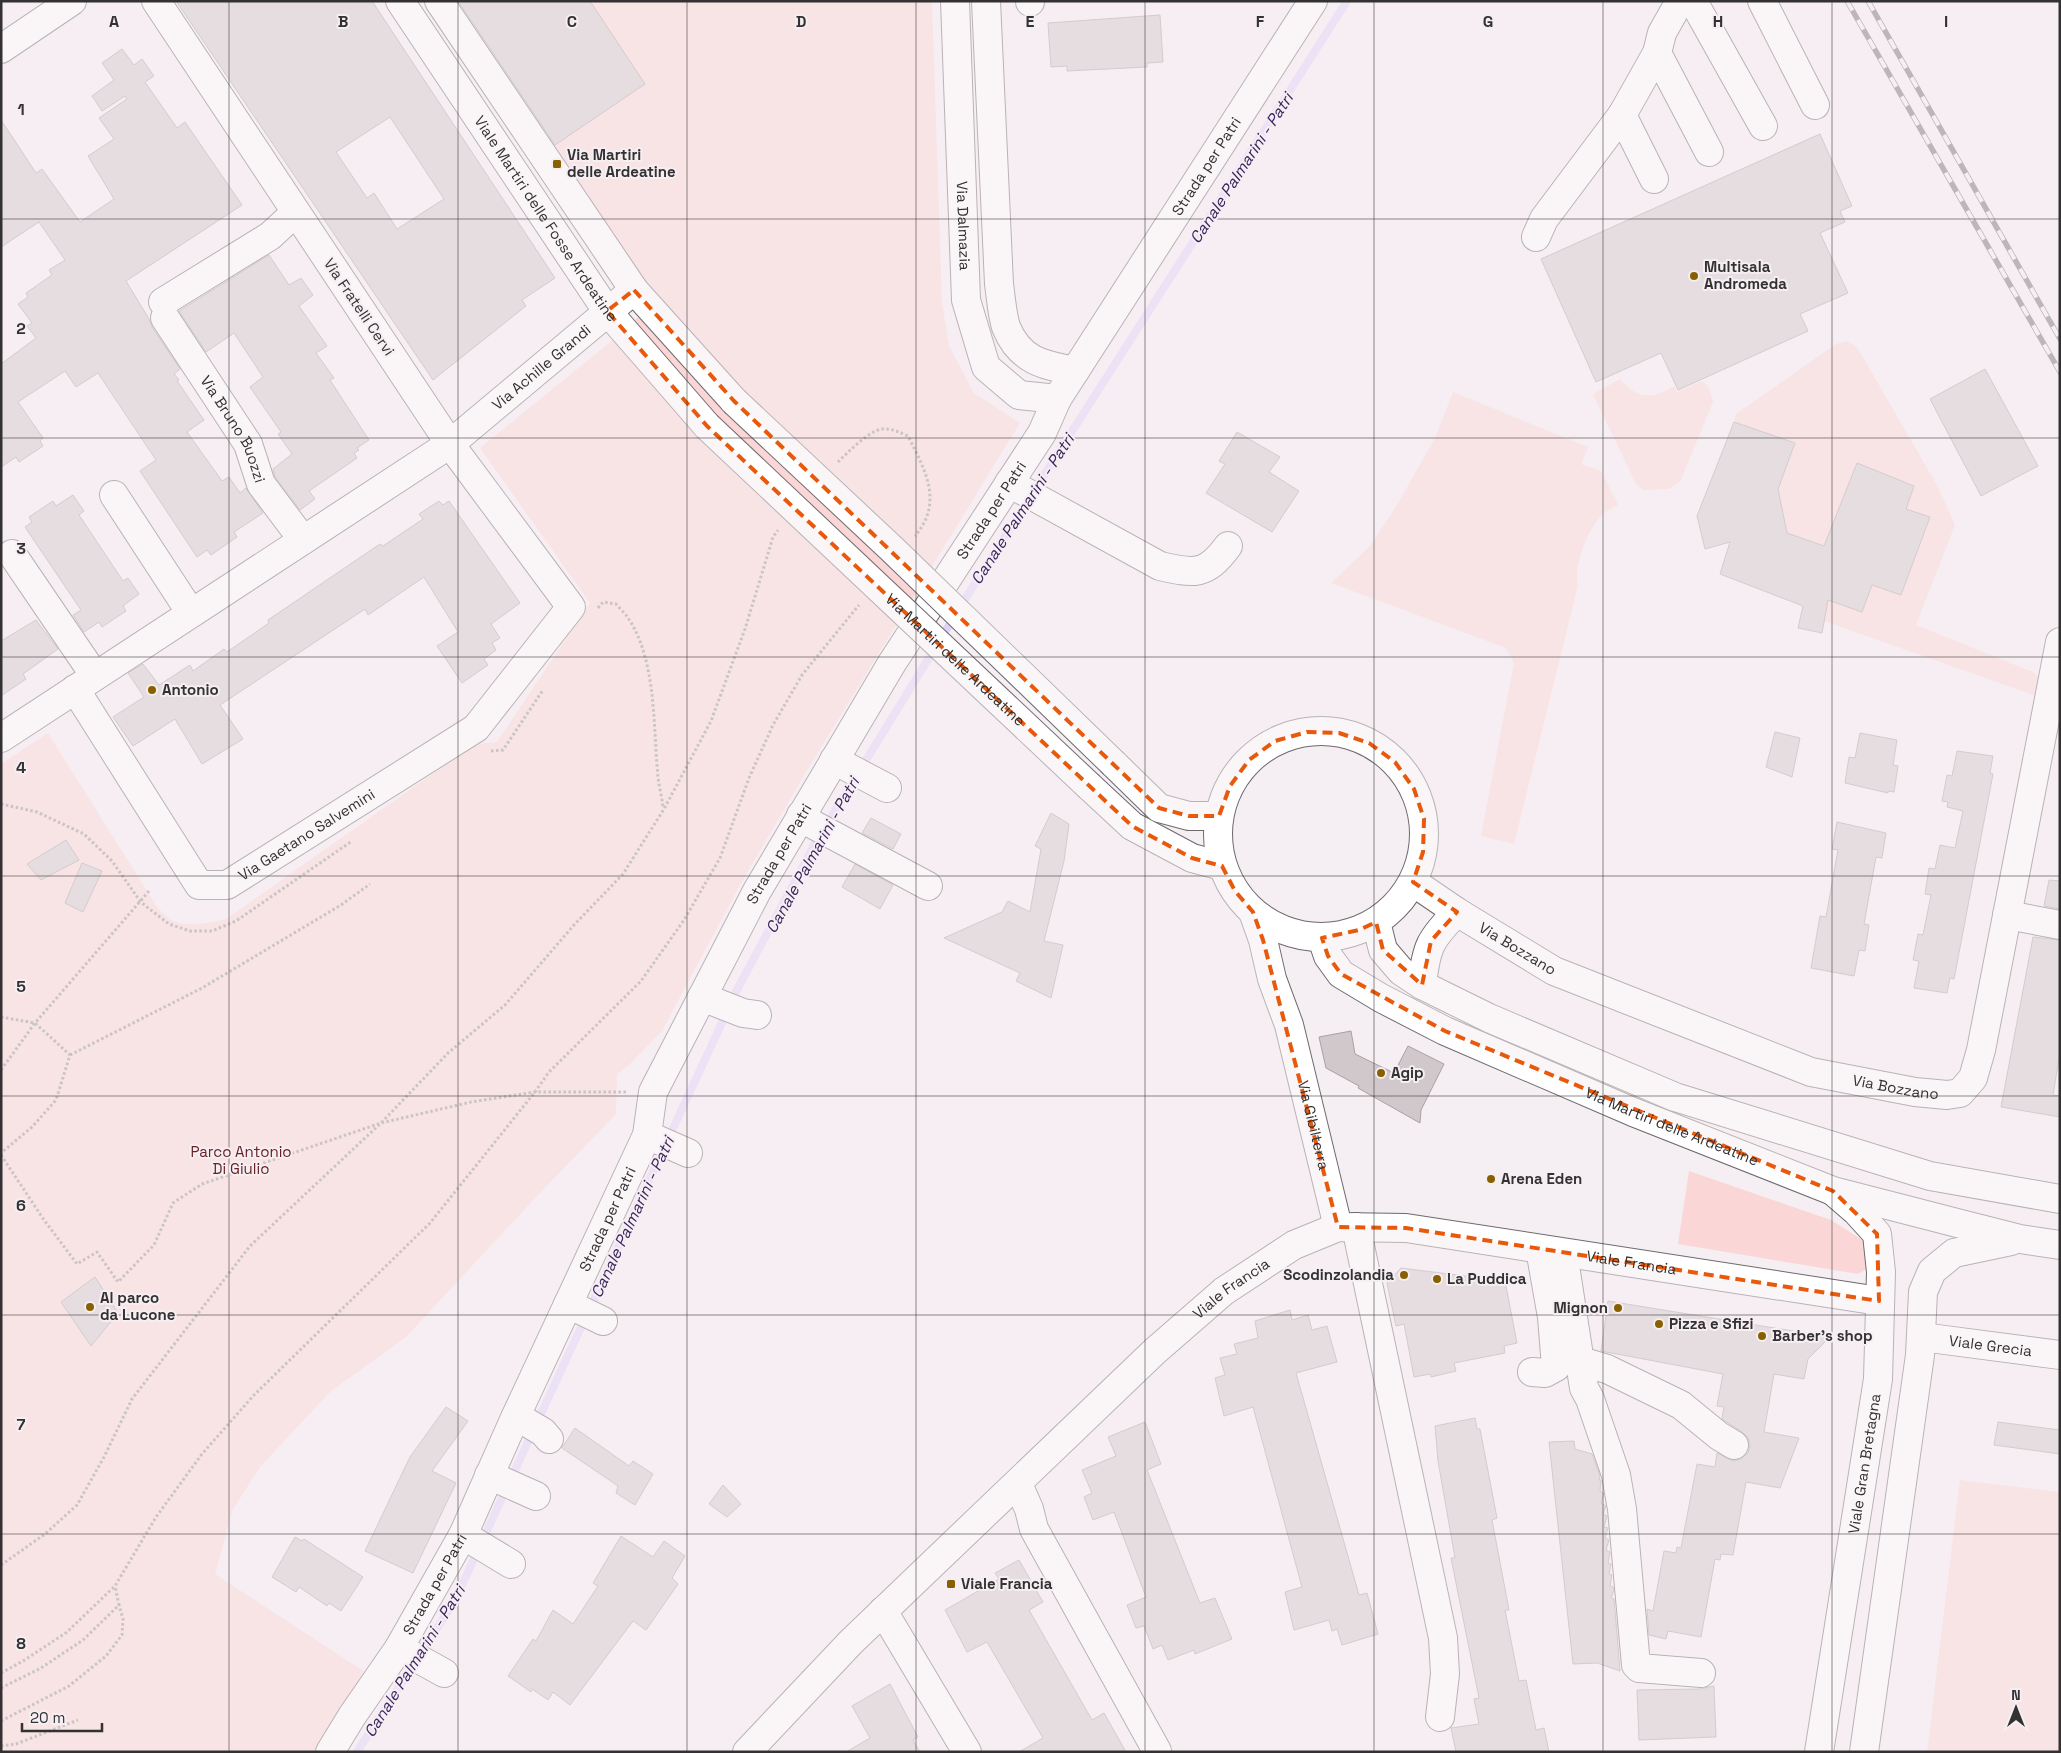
<svg xmlns="http://www.w3.org/2000/svg" width="2061" height="1753" font-family="'Space Grotesk',sans-serif">
<style>
.green{fill:#fad7d6}
.lines{fill:none;stroke-linecap:round;stroke-linejoin:round}
.stream{stroke:#ded2f9;stroke-width:8}
.building{fill:#d0c8ca;stroke:#a9a1a3;fill-rule:evenodd}
.minor-casing{stroke:#6f696d;stroke-width:30}
.path{stroke:#959093;stroke-width:3;stroke-dasharray:2.5 2.5;stroke-linecap:butt}
.minor{stroke:#fff;stroke-width:28}
.rail-casing{stroke:#757173;stroke-width:5.5}
.rail{stroke:#f5eef2;stroke-width:4;stroke-dasharray:11;stroke-linecap:butt}
.minor-bridge-casing{stroke:#6f696d;stroke-width:30;stroke-linecap:butt}
.minor-bridge{stroke:#fff;stroke-width:28}
.marked{fill:none;stroke:#e8590c;stroke-width:4;stroke-dasharray:10 6;stroke-linejoin:round}
.grid{fill:none;stroke:#333132;stroke-width:1;stroke-opacity:0.55}
.poi-dot{fill:#896000;stroke:#f5eef2;stroke-width:2}
.labels{text-anchor:middle;stroke-width:4;stroke-linejoin:round;paint-order:stroke}
.poi-label{font-size:15px;font-weight:bold;fill:#333132;stroke:#f5eef2;text-anchor:start}
.street-label{font-size:15px;fill:#333132;stroke:#f5eef2}
.park-label{font-size:15px;fill:#662226;stroke:#f5eef2}
.water-label{font-size:16px;font-style:italic;fill:#3c255e;stroke:#f5eef2}
.grid-label{font-size:16px;text-anchor:middle;font-weight:bold;fill:#333132;stroke:#f5eef2;stroke-width:4;stroke-linejoin:round;paint-order:stroke}
</style>
<rect width="100%" height="100%" fill="#f5eef2"/>
<path class="green" d="M590 1H932L942 303 949 346 974 393 1020 423 809 767 741 883 662 1031 629 1065 617 1074 616 1114 538 1195 406 1337 330 1392 260 1467 233 1509 215 1574 365 1672 317 1752H1V764L48 733 157 907C161 911 166 917 171 920 188 928 209 923 226 919L475 744 497 742 590 603 480 448 608 344 658 299 553 146 645 84Z
M1847 341 1857 347 1938 487 1955 525 1916 625 2035 673 2039 679V697L1824 621V599L1862 612 1872 585 1901 595 1930 518 1906 509 1914 486 1857 463 1824 546 1787 533 1770 509 1795 443 1734 422 1736 414 1836 344Z
M1620 379C1637 399 1652 400 1674 386L1677 392 1702 381C1710 386 1711 393 1713 402L1680 482 1668 489 1643 490 1636 484 1593 394Z
M1453 392 1588 447 1581 464 1601 471 1618 505C1613 508 1605 511 1601 516 1588 529 1573 567 1578 585L1514 844 1481 836 1514 663 1506 648 1331 583 1370 546 1397 505 1435 438Z
M1689 1171 1831 1220 1864 1241 1868 1257V1268L1858 1274 1678 1244Z
M1960 1480 2060 1492V1752H1927Z"/>
<g class="lines">
<path class="stream" d="M357 1752 454 1602 738 988 818 838 977 580 1347 1"/>
</g>
<path class="building" d="M176 1H372L555 278 522 300 526 306 433 380ZM390 117 444 199 397 229 374 193 367 198 336 152Z
M458 1H590L645 84 555 145Z
M1160 15 1163 62 1147 63V67L1067 71V66L1051 67 1048 23Z
M122 49 134 65 142 59 154 76 145 82 177 128 185 122 242 205 126 281 149 319 152 327 180 369 174 374 179 380 177 381 204 420 187 432 222 481 229 477 240 493 246 488 263 513 234 532 237 537 211 555 207 550 197 557 140 471 156 460 98 373 76 387 65 371 18 402 43 438 40 441 43 446 19 462 16 457 1 467V364L36 338 27 326 32 323 18 304 28 297 26 293 52 275 49 270 65 260 39 222 1 247V120L36 173 42 169 80 222 114 199 88 156 114 139 99 118 127 99 125 96 102 111 92 96 114 80 102 63Z
M1820 134 1852 206 1840 211 1845 222 1820 233 1848 293 1800 314 1808 331 1678 390 1661 353 1596 382 1541 259Z
M269 255 289 285 301 278 313 295 299 306 327 346 316 353 334 378 330 380 369 440 357 448 359 450 354 453 357 458 309 491 315 499 300 510 275 477 273 469 292 454 278 434 281 432 250 387 263 377 234 333 206 352 179 311Z
M1985 369 2038 466 1981 496 1930 399Z
M1734 422 1795 443 1778 489 1787 533 1824 546 1857 463 1914 486 1906 509 1930 517 1901 595 1872 585 1862 612 1828 600 1822 633 1798 628 1803 606 1720 574 1730 542 1705 549 1697 516Z
M1237 432 1280 457 1269 472 1299 491 1272 532 1206 493 1225 464 1219 461Z
M73 495 84 511 79 515 123 581 128 578 139 594 123 606 126 611 102 627 99 622 84 632 73 615 81 610 25 527 32 522 29 517 53 501 56 506Z
M439 501 443 505 449 501 520 603 491 624 500 638 492 643 496 650 484 659 488 665 462 683 437 646 458 632 424 577 368 615 365 609 220 705 243 739 202 764 175 719 133 746 113 717 144 697 128 673 143 664 159 685 190 665 193 671 224 649 227 652 269 623 268 620 380 544 383 546 423 519 419 514Z
M36 620 58 649 23 674 26 679 1 696V641Z
M1775 732 1800 738 1792 777 1766 767Z
M1860 733 1897 740 1893 765 1898 766 1894 792 1888 791V793L1845 783 1849 757 1855 758Z
M1957 751 1993 756 1990 773 1993 774 1954 979 1950 978 1947 993 1914 988 1919 961 1913 960 1918 934 1923 935 1931 895 1925 894 1929 868 1935 869 1940 845 1955 848 1963 811 1947 807 1948 802 1942 801 1947 775 1952 776Z
M1051 813 1069 824 1064 861 1044 941 1063 945 1051 998 1016 981 1020 973 944 938 1002 912 1008 901 1030 912 1041 849 1035 846Z
M871 818 901 834 893 849 862 833Z
M1837 822 1886 833 1882 858 1876 857 1864 924 1869 925 1865 951 1859 950 1854 976 1811 968 1820 916 1826 917 1838 850 1832 849Z
M66 840 79 860 41 880 27 864Z
M82 863 102 871 83 912 65 903Z
M855 864 893 885 880 909 842 887Z
M2049 880 2060 881V909L2044 906Z
M2033 937 2060 940V1052L2053 1095 2060 1096V1117L2001 1107Z
M1351 1031 1355 1054 1394 1073 1408 1046 1444 1064 1421 1110 1420 1123 1358 1088 1359 1086 1326 1068 1319 1037Z
M1401 1268 1505 1281 1517 1343 1504 1346 1505 1353 1454 1363 1456 1371 1431 1377 1430 1374 1414 1377 1404 1324 1396 1326 1387 1283Z
M95 1277 118 1313 91 1346 61 1302Z
M1608 1301 1830 1337 1808 1359 1804 1379 1774 1374 1764 1432 1799 1438 1780 1488 1746 1482 1733 1555 1721 1554 1720 1560 1715 1559 1701 1637 1668 1631 1666 1639 1649 1635 1647 1609 1653 1611 1664 1551 1676 1553 1677 1547 1681 1548 1697 1464 1715 1467 1717 1453 1733 1461 1741 1459 1748 1453 1750 1446 1748 1438 1742 1432 1722 1419 1724 1407 1717 1406 1723 1374 1601 1351Z
M1290 1310 1292 1320 1308 1315 1312 1330 1327 1326 1337 1362 1296 1373 1359 1595 1367 1593 1378 1634 1342 1645 1337 1629 1332 1631 1329 1620 1294 1630 1285 1592 1302 1587 1253 1407 1224 1416 1215 1378 1225 1375 1220 1358 1237 1354 1234 1344 1258 1338 1255 1321Z
M446 1407 468 1421 432 1471 456 1483 413 1573 365 1551 410 1457Z
M1475 1418 1477 1429H1480L1497 1518 1492 1520 1509 1610H1505L1519 1681 1526 1680 1536 1730 1544 1728 1549 1752H1456L1451 1728 1479 1724 1474 1699 1479 1698 1451 1558H1455L1438 1461 1435 1426Z
M1145 1422 1161 1464 1147 1470 1200 1603 1215 1598 1232 1639 1195 1654 1194 1650 1168 1660 1162 1645 1153 1649 1144 1626 1136 1628 1127 1605 1146 1597 1114 1512 1093 1520 1084 1497 1092 1493 1082 1470 1116 1456 1108 1437Z
M1998 1422 2060 1430V1454L1994 1445Z
M575 1428 629 1466 633 1461 653 1474 635 1505 616 1493 618 1486 562 1448Z
M1574 1441 1575 1449 1592 1454 1600 1476 1599 1480H1601L1600 1491 1604 1494 1601 1503 1606 1506 1603 1514 1607 1516 1604 1527 1608 1528 1605 1538 1609 1540 1606 1550 1610 1552 1608 1563 1611 1564 1609 1574 1612 1575 1610 1586 1613 1587 1614 1590 1611 1598 1614 1599 1620 1671 1597 1663 1573 1664 1549 1442Z
M723 1485 741 1504 727 1517 709 1504Z
M621 1536 653 1557 664 1541 685 1556 672 1578 678 1584 646 1630 633 1621 570 1705 553 1692 548 1700 532 1689 531 1692 508 1676 533 1639 536 1641 553 1610 573 1624 598 1586 593 1583Z
M295 1537 302 1541 304 1539 363 1577 341 1611 329 1603 327 1606 299 1587 296 1592 272 1577Z
M1019 1560 1043 1602 1029 1610 1092 1720 1104 1713 1126 1752H1019L1043 1738 987 1642 967 1652 945 1610 999 1579 995 1573Z
M890 1684 918 1737 913 1740 920 1752H846L870 1738 852 1706Z
M1714 1686 1716 1737 1639 1740 1637 1690 1700 1689Z"/>
<g class="lines">
<defs>
<g id="minor">
<path id="s1" d="M400 1 607 311 707 426"/>
<path d="M439 1 634 290 734 401"/>
<path id="s2" d="M955 1 966 300 986 367 1019 395 1057 399"/>
<path d="M986 1 999 284C1001 298 1002 314 1006 327 1020 361 1043 365 1075 371"/>
<path d="M1030 1V2"/>
<path d="M1693 1 1763 126"/>
<path d="M1762 1 1815 105"/>
<path d="M1 49 72 1"/>
<path d="M1657 53 1709 152"/>
<path d="M1622 115 1654 179"/>
<path d="M1536 237 1544 219 1622 115 1657 53 1662 33 1680 1"/>
<path d="M163 302 270 236 295 213"/>
<path id="s3" d="M165 318 248 444 261 484 303 540"/>
<path d="M1009 483 1160 566C1194 574 1206 576 1228 546"/>
<path d="M114 495 191 613"/>
<path d="M12 554 95 676"/>
<path id="s4" d="M75 689 199 885H227L476 728 571 607 450 444 156 1"/>
<circle cx="1321" cy="834" r="103"/>
<path id="s5" d="M1 738 450 444 634 290"/>
<path d="M834 760 887 788"/>
<path d="M1114 764 1159 808 1189 816H1219"/>
<path d="M1090 787 1132 826 1192 858 1222 866"/>
<path d="M801 815 814 825 928 886"/>
<path id="s6" d="M1413 882 1457 912 1554 971 1811 1072 1915 1092 1947 1095 1960 1093 1973 1078 1981 1050 2060 642"/>
<path id="s7" d="M1253 912 1263 940 1272 979 1289 1025 1338 1227"/>
<path d="M2007 915 2060 925"/>
<path d="M1376 922 1383 950 1401 971 1422 985 1489 1018 1675 1097 1930 1176 2060 1199"/>
<path id="s8" d="M1322 938 1328 956 1341 974 1381 998 1445 1031 1633 1112 1833 1191 1961 1224 2020 1239 2060 1245"/>
<path d="M1422 985C1426 947 1430 939 1457 912"/>
<path d="M702 997 743 1013 757 1015"/>
<path d="M647 1135 688 1153"/>
<path d="M1356 1227 1443 1638 1445 1674 1440 1717"/>
<path d="M1563 1253 1584 1388 1590 1399 1616 1475 1622 1509 1636 1665 1639 1668 1701 1673"/>
<path d="M568 1304 603 1321"/>
<path id="s9" d="M1922 1337 2060 1355"/>
<path d="M1580 1361 1607 1369 1681 1405 1719 1436 1734 1445"/>
<path d="M1532 1372 1545 1373 1556 1367 1552 1317 1540 1249"/>
<path d="M516 1416 543 1432 549 1439"/>
<path d="M489 1475 536 1496"/>
<path d="M1018 1484 1029 1509 1034 1529 1157 1751"/>
<path d="M463 1535 511 1564"/>
<path d="M883 1611 967 1752"/>
<path d="M399 1648 444 1673"/>
<path id="s10" d="M330 1752 352 1716 399 1648 463 1535 514 1420 647 1135 653 1092 757 891 892 663 1042 433 1057 399 1313 1"/>
<path id="s11" d="M747 1752 851 1642 1155 1351 1224 1291 1294 1245 1338 1227 1406 1228 1879 1301"/>
<path id="s12" d="M1819 1752 1878 1379 1881 1272 1877 1234 1857 1212 1835 1193"/>
<path d="M1864 1752 1920 1355 1923 1292 1932 1271 1954 1253 2011 1241"/>
</g>
</defs>
<use href="#minor" class="minor-casing"/>
<path class="path" d="M838 462C847 453 870 430 882 429 891 428 899 432 908 436 925 470 944 502 915 536
M598 608 603 602 616 604C620 609 625 613 628 618 657 660 653 729 658 777 659 787 662 797 663 807
M491 751 503 750 543 690
M1 804 37 812 84 834 112 861 140 901 147 907 169 924 190 931H212L236 921 352 841
M1 1017 35 1023 70 1055 56 1100 32 1127 1 1153
M70 1055 202 988 341 905 370 884
M1 1070 35 1023 149 891
M1 1155 44 1220 77 1264 97 1252 118 1282 154 1245 173 1203 202 1184 381 1123 471 1102 535 1092H627
M1 1565 45 1534 77 1505 104 1457 132 1399 250 1246 381 1123 448 1053 505 1005 574 925 623 874 664 809 711 721 745 629 773 537 778 530
M1 1673 23 1661 67 1632 115 1586 156 1517 202 1454 254 1395 430 1223 535 1092 549 1072 641 981 684 920 720 858 749 778 773 725 802 675 859 605
M1 1688 41 1668 83 1640 119 1605 115 1586
M1 1721 69 1686 106 1656 122 1635 123 1619 119 1605
M1 1746 16 1744 78 1720"/>
<use href="#minor" class="minor"/>
<defs>
<path id="rail" d="M1847 1 2060 372
M1868 1 2060 339"/>
</defs>
<use href="#rail" class="rail-casing"/>
<use href="#rail" class="rail"/>
<defs>
<g id="minor-bridge">
<path d="M734 401 893 550 1114 764"/>
<path id="s13" d="M707 426 1090 787"/>
</g>
</defs>
<use href="#minor-bridge" class="minor-bridge-casing"/>
<use href="#minor-bridge" class="minor-bridge"/>
</g>
<path d="M0 0H2061V1753H0ZM634 290 734 401 1159 808 1189 816H1219L1230 786 1249 760 1275 741 1307 732 1339 733 1369 743 1395 762 1414 789 1424 819 1423 852 1413 882 1457 912 1431 941 1422 985 1383 950 1376 922 1359 930 1322 938 1328 956 1341 974 1445 1031 1833 1191 1877 1234 1879 1301 1406 1228 1338 1227 1263 940 1253 912 1235 891 1222 866 1192 858 1132 826 707 426 607 311Z" fill="#f5eef2" fill-opacity=".55" fill-rule="evenodd"/>
<path class="marked" d="M634 290 734 401 1159 808 1189 816H1219L1230 786 1249 760 1275 741 1307 732 1339 733 1369 743 1395 762 1414 789 1424 819 1423 852 1413 882 1457 912 1431 941 1422 985 1383 950 1376 922 1359 930 1322 938 1328 956 1341 974 1445 1031 1833 1191 1877 1234 1879 1301 1406 1228 1338 1227 1263 940 1253 912 1235 891 1222 866 1192 858 1132 826 707 426 607 311Z"/>
<path class="grid" d="M229 1V1752M458 1V1752M687 1V1752M916 1V1752M1145 1V1752M1374 1V1752M1603 1V1752M1832 1V1752M1 219H2060M1 438H2060M1 657H2060M1 876H2060M1 1096H2060M1 1315H2060M1 1534H2060"/>
<g class="poi-dot">
<rect x="552" y="159" width="10" height="10" rx="2.5"/>
<circle cx="1694" cy="276" r="5"/>
<circle cx="152" cy="690" r="5"/>
<circle cx="1381" cy="1073" r="5"/>
<circle cx="1491" cy="1179" r="5"/>
<circle cx="1404" cy="1275" r="5"/>
<circle cx="1437" cy="1279" r="5"/>
<circle cx="90" cy="1307" r="5"/>
<circle cx="1618" cy="1308" r="5"/>
<circle cx="1659" cy="1324" r="5"/>
<circle cx="1762" cy="1336" r="5"/>
<rect x="946" y="1579" width="10" height="10" rx="2.5"/>
</g>
<g class="labels">
<g class="poi-label">
<text x="567" y="160">Via Martiri<tspan x="567" dy="17">delle Ardeatine</tspan></text>
<text x="1704" y="272">Multisala<tspan x="1704" dy="17">Andromeda</tspan></text>
<text x="162" y="695">Antonio</text>
<text x="1391" y="1078">Agip</text>
<text x="1501" y="1184">Arena Eden</text>
<text x="1394" y="1280" text-anchor="end">Scodinzolandia</text>
<text x="1447" y="1284">La Puddica</text>
<text x="100" y="1303">Al parco<tspan x="100" dy="17">da Lucone</tspan></text>
<text x="1608" y="1313" text-anchor="end">Mignon</text>
<text x="1669" y="1329">Pizza e Sfizi</text>
<text x="1772" y="1341">Barber's shop</text>
<text x="961" y="1589">Viale Francia</text>
</g>
<g class="street-label">
<text dy="5" stroke="none"><textPath href="#s10" startOffset="1818">Strada per Patri</textPath></text>
<text dy="5" stroke="none"><textPath href="#s1" startOffset="262">Viale Martiri delle Fosse Ardeatine</textPath></text>
<text dy="5" stroke="none"><textPath href="#s2" startOffset="225">Via Dalmazia</textPath></text>
<text transform="translate(359 307) rotate(56)" y="5">Via Fratelli Cervi</text>
<text dy="5" stroke="none"><textPath href="#s5" startOffset="656">Via Achille Grandi</textPath></text>
<text dy="5" stroke="none"><textPath href="#s3" startOffset="131">Via Bruno Buozzi</textPath></text>
<text dy="5" stroke="none"><textPath href="#s10" startOffset="1412">Strada per Patri</textPath></text>
<text dy="5" stroke="none"><textPath href="#s13" startOffset="341">Via Martiri delle Ardeatine</textPath></text>
<text dy="5" stroke="none"><textPath href="#s4" startOffset="354">Via Gaetano Salvemini</textPath></text>
<text dy="5" stroke="none"><textPath href="#s10" startOffset="1008">Strada per Patri</textPath></text>
<text dy="5" stroke="none"><textPath href="#s6" startOffset="124">Via Bozzano</textPath></text>
<text dy="5" stroke="none"><textPath href="#s6" startOffset="529">Via Bozzano</textPath></text>
<text dy="5" stroke="none"><textPath href="#s7" startOffset="222">Via Gibilterra</textPath></text>
<text dy="5" stroke="none"><textPath href="#s8" startOffset="406">Via Martiri delle Ardeatine</textPath></text>
<text dy="5" stroke="none"><textPath href="#s10" startOffset="602">Strada per Patri</textPath></text>
<text dy="5" stroke="none"><textPath href="#s11" startOffset="1091">Viale Francia</textPath></text>
<text dy="5" stroke="none"><textPath href="#s11" startOffset="671">Viale Francia</textPath></text>
<text dy="5" stroke="none"><textPath href="#s9" startOffset="69">Viale Grecia</textPath></text>
<text dy="5" stroke="none"><textPath href="#s12" startOffset="292">Viale Gran Bretagna</textPath></text>
<text dy="5" stroke="none"><textPath href="#s10" startOffset="198">Strada per Patri</textPath></text>
</g>
<g class="park-label">
<text x="241" y="1157">Parco Antonio<tspan x="241" dy="17">Di Giulio</tspan></text>
</g>
<g class="water-label">
<text transform="translate(1241 168) rotate(-57)" y="6">Canale Palmarini - Patri</text>
<text transform="translate(1022 509) rotate(-57)" y="6">Canale Palmarini - Patri</text>
<text transform="translate(812 855) rotate(-61)" y="6">Canale Palmarini - Patri</text>
<text transform="translate(632 1217) rotate(-65)" y="6">Canale Palmarini - Patri</text>
<text transform="translate(414 1661) rotate(-58)" y="6">Canale Palmarini - Patri</text>
</g>
</g>
<g class="grid-label">
<text x="114" y="27">A</text>
<text x="343" y="27">B</text>
<text x="572" y="27">C</text>
<text x="801" y="27">D</text>
<text x="1030" y="27">E</text>
<text x="1260" y="27">F</text>
<text x="1488" y="27">G</text>
<text x="1718" y="27">H</text>
<text x="1946" y="27">I</text>
<text x="21" y="115">1</text>
<text x="21" y="334">2</text>
<text x="21" y="554">3</text>
<text x="21" y="773">4</text>
<text x="21" y="992">5</text>
<text x="21" y="1211">6</text>
<text x="21" y="1430">7</text>
<text x="21" y="1649">8</text>
</g>
<rect width="2061" height="1753" fill="none" stroke="#333132" stroke-width="5"/>
<g transform="translate(2016 1708)" stroke="#f5eef2" stroke-width="4" paint-order="stroke">
<path d="M0-4L9 19L0 12L-9 19Z" fill="#333132"/>
<text y="-8" font-size="14" font-weight="bold" text-anchor="middle" fill="#333132">N</text>
</g>
<path d="M22 1723v8h80v-8" fill="none" stroke="#333132" stroke-width="2.5"/>
<text x="30" y="1723" font-size="15" fill="#333132" stroke="#f5eef2" stroke-width="4" paint-order="stroke">20 m</text>
</svg>
